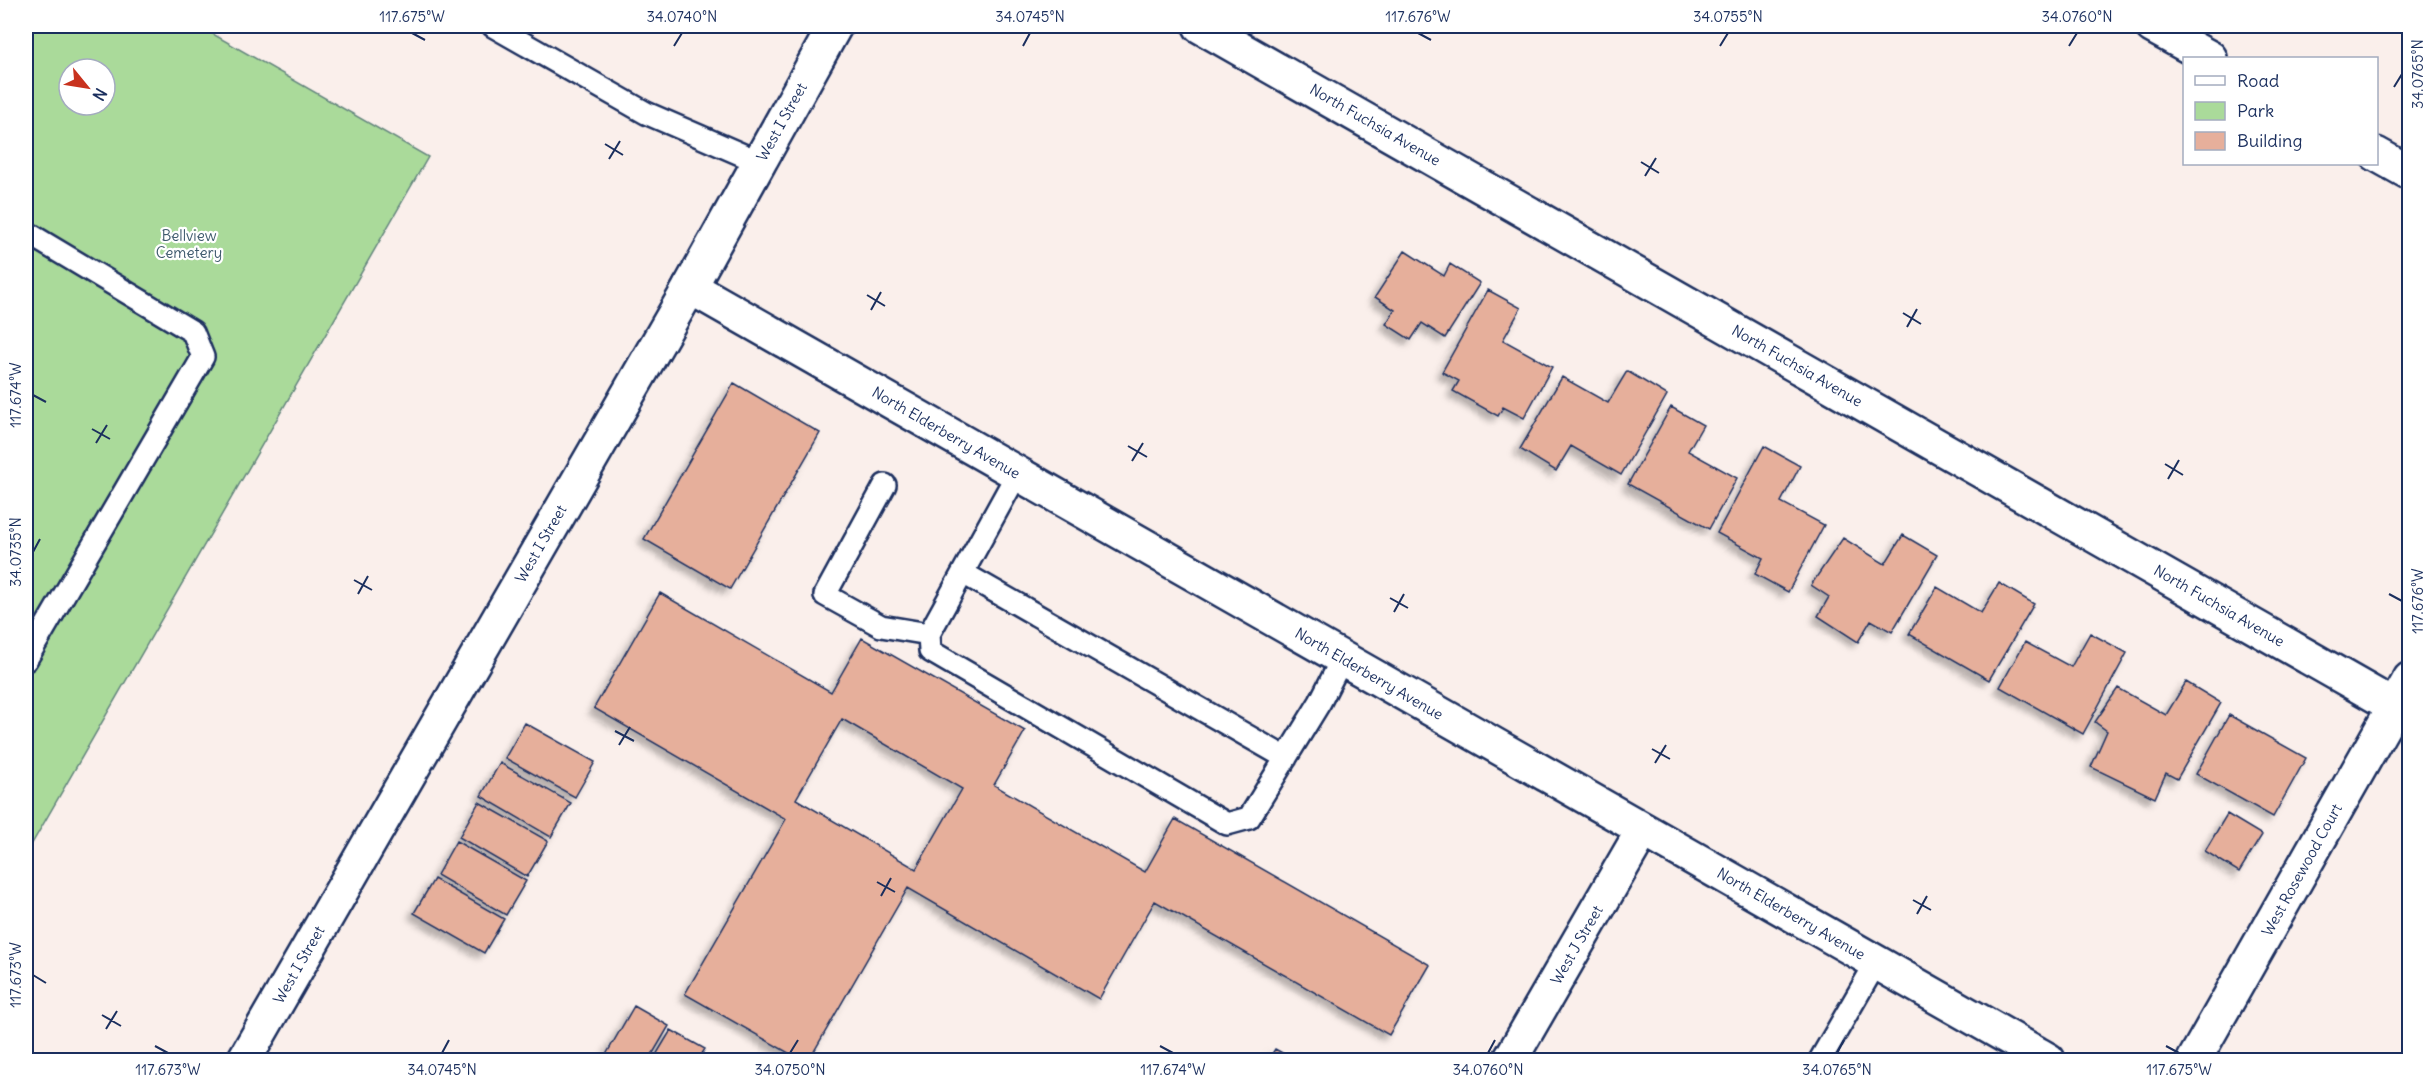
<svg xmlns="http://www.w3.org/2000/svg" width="2435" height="1086" font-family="Delius,sans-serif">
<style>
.green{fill:#aada9a;stroke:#62847c;stroke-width:1.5;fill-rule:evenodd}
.building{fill:#e6af9b;stroke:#1b2f5e;stroke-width:1.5;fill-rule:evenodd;filter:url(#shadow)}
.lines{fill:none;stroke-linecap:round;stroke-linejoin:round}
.service-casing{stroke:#1b2f5e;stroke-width:26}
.minor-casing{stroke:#1b2f5e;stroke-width:38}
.tertiary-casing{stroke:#1b2f5e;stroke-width:38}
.service{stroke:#fff;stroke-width:21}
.minor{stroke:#fff;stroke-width:33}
.tertiary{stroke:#fff;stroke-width:33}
.ticks{fill:none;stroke:#1b2f5e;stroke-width:2}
.labels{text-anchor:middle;stroke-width:4.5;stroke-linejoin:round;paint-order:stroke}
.street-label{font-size:15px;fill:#1b2f5e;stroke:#fff}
.park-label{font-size:15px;fill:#3f5a6d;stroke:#fff}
.neatline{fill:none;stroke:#1b2f5e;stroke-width:2}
.ticks-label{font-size:15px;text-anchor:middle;fill:#1b2f5e}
</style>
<defs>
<filter id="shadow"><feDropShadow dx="-5.5" dy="5.5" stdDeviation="3" flood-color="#0004"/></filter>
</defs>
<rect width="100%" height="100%" fill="#faefeb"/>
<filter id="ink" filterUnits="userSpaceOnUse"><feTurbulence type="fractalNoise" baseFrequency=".0167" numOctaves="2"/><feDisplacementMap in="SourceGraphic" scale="12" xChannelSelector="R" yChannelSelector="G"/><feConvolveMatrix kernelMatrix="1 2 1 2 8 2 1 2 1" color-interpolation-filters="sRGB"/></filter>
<g filter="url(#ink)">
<path class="green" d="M26 26H199L428 157 26 854ZM69 69H105V105H69Z"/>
<path class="building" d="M1405 251 1444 276 1450 264 1480 283 1445 338 1422 323 1411 340 1386 324 1395 310 1375 297Z
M1488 290 1521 308 1503 340 1552 367 1524 418 1503 407 1498 416 1453 391 1459 381 1442 372Z
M1627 371 1667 395 1621 475 1571 446 1556 471 1520 449 1562 377 1608 403Z
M734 383 820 433 730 589 644 539Z
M1671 407 1703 425 1688 451 1737 478 1709 529 1628 484Z
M1764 446 1800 466 1781 502 1824 525 1788 592 1755 574 1763 558 1717 533Z
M1903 535 1937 555 1892 632 1871 620 1858 642 1818 616 1829 597 1811 585 1843 538 1885 564Z
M1999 583 2034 604 1989 680 1909 634 1937 587 1981 613Z
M660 593 831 692 862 638 1025 731 994 785 1145 872 1175 819 1430 965 1389 1035 1155 901 1099 999 908 888 809 1060H801L685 994 786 819 594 708ZM842 719 962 789 916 869 796 799Z
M2090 633 2127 653 2083 734 2000 687 2025 642 2071 667Z
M2186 682 2221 703 2177 779 2166 773 2155 798 2091 767 2107 731 2095 722 2118 688 2166 715Z
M2229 715 2306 758 2273 817 2196 774Z
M525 723 595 762 575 797 505 758Z
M500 763 571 803 551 837 481 796Z
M479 802 548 841 527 877 459 837Z
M2227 814 2262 835 2239 872 2205 851Z
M456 841 526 881 506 915 437 875Z
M434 879 504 919 484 953 414 913Z
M634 1006 669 1026 649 1060H603Z
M671 1030 705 1049 698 1060H653Z
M1275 1049 1295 1060H1268Z"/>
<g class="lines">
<defs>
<path id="service" d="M493 26 646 113 759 162
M26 232 193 332 203 357 26 660
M1017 474 929 634 930 651 1227 824 1249 818 1320 702 1342 659
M885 485 825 595 881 626 929 634
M963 573 1286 758
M1820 1060 1876 963"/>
<path id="minor" d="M1200 26 2394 706
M2152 26 2210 58
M2376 154 2410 173
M690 287 2048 1060
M1510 1060 1643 830
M2194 1060 2410 679"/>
<path id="tertiary" d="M244 1060 690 287 835 26"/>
</defs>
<use href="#service" class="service-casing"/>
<use href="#minor" class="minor-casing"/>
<use href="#tertiary" class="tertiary-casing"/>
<use href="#service" class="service"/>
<use href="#minor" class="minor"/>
<use href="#tertiary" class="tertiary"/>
</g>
</g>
<path class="ticks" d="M412 33 425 40M1418 33 1431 40M674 46 682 33M1023 46 1030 33M1720 46 1728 33M2069 46 2077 33M2394 87 2402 74M605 144 623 155M609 159 620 141M1641 162 1659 173M1645 176 1656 158M867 295 885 306M871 310 881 292M1903 313 1921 324M1907 327 1917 309M33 395 46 402M92 429 110 439M96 443 107 425M1128 446 1147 457M1132 461 1143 443M2165 464 2183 475M2168 479 2179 460M33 552 40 539M354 580 372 590M358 594 368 576M2389 594 2402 601M1390 598 1408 608M1394 612 1404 594M615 731 634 741M619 745 630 727M1652 749 1670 759M1655 763 1666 745M877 882 895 892M881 896 891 878M1913 900 1931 910M1917 914 1927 896M33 975 46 983M102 1015 121 1026M106 1029 117 1011M155 1046 168 1053M1160 1046 1173 1053M2166 1046 2179 1053M442 1053 449 1040M790 1053 798 1040M1488 1053 1495 1040M1837 1053 1844 1040"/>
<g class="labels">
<g class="street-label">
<text transform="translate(782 122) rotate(-61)" y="5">West I Street</text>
<text transform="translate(1375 125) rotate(30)" y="5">North Fuchsia Avenue</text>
<text transform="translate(1797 366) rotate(30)" y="5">North Fuchsia Avenue</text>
<text transform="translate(946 433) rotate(30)" y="5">North Elderberry Avenue</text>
<text transform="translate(541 544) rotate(-60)" y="5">West I Street</text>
<text transform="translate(2219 606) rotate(30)" y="5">North Fuchsia Avenue</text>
<text transform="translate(1369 674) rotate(30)" y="5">North Elderberry Avenue</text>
<text transform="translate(2302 870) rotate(-61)" y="5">West Rosewood Court</text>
<text transform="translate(1791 914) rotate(30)" y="5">North Elderberry Avenue</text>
<text transform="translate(1577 945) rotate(-60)" y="5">West J Street</text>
<text transform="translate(299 965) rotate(-60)" y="5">West I Street</text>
</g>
<g class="park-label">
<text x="189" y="241">Bellview<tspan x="189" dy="17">Cemetery</tspan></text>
</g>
</g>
<rect width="2435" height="1086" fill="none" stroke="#fff" stroke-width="66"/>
<rect x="2183" y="57" width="195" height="108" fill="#ffffff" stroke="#a4acbf" stroke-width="1.5"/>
<rect x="2195" y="76" width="30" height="9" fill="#ffffff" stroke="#a4acbf" stroke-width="1.5"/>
<text x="2237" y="87" font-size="18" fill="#1b2f5e">Road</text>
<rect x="2195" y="102" width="30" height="18" fill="#aada9a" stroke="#a4acbf" stroke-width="1.5"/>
<text x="2237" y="117" font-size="18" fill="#1b2f5e">Park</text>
<rect x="2195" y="132" width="30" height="18" fill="#e6af9b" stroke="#a4acbf" stroke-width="1.5"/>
<text x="2237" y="147" font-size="18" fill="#1b2f5e">Building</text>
<g transform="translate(87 87) rotate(120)"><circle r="28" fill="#ffffff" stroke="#a4acbf" stroke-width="1.5"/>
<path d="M0-4.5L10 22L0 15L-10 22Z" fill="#c8321e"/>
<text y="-9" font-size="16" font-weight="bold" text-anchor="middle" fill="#1b2f5e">N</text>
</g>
<rect x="33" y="33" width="2369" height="1020" class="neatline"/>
<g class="ticks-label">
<text x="412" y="22">117.675°W</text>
<text x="682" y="22">34.0740°N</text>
<text x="1030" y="22">34.0745°N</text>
<text x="1418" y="22">117.676°W</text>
<text x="1728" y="22">34.0755°N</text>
<text x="2077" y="22">34.0760°N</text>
<text transform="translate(2418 74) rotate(-90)" y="5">34.0765°N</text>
<text transform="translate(16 395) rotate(-90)" y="5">117.674°W</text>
<text transform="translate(16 552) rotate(-90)" y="5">34.0735°N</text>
<text transform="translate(2418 601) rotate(-90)" y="5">117.676°W</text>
<text transform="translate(16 975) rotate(-90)" y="5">117.673°W</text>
<text x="168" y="1075">117.673°W</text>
<text x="442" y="1075">34.0745°N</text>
<text x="790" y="1075">34.0750°N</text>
<text x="1173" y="1075">117.674°W</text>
<text x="1488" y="1075">34.0760°N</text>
<text x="1837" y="1075">34.0765°N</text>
<text x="2179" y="1075">117.675°W</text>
</g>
</svg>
